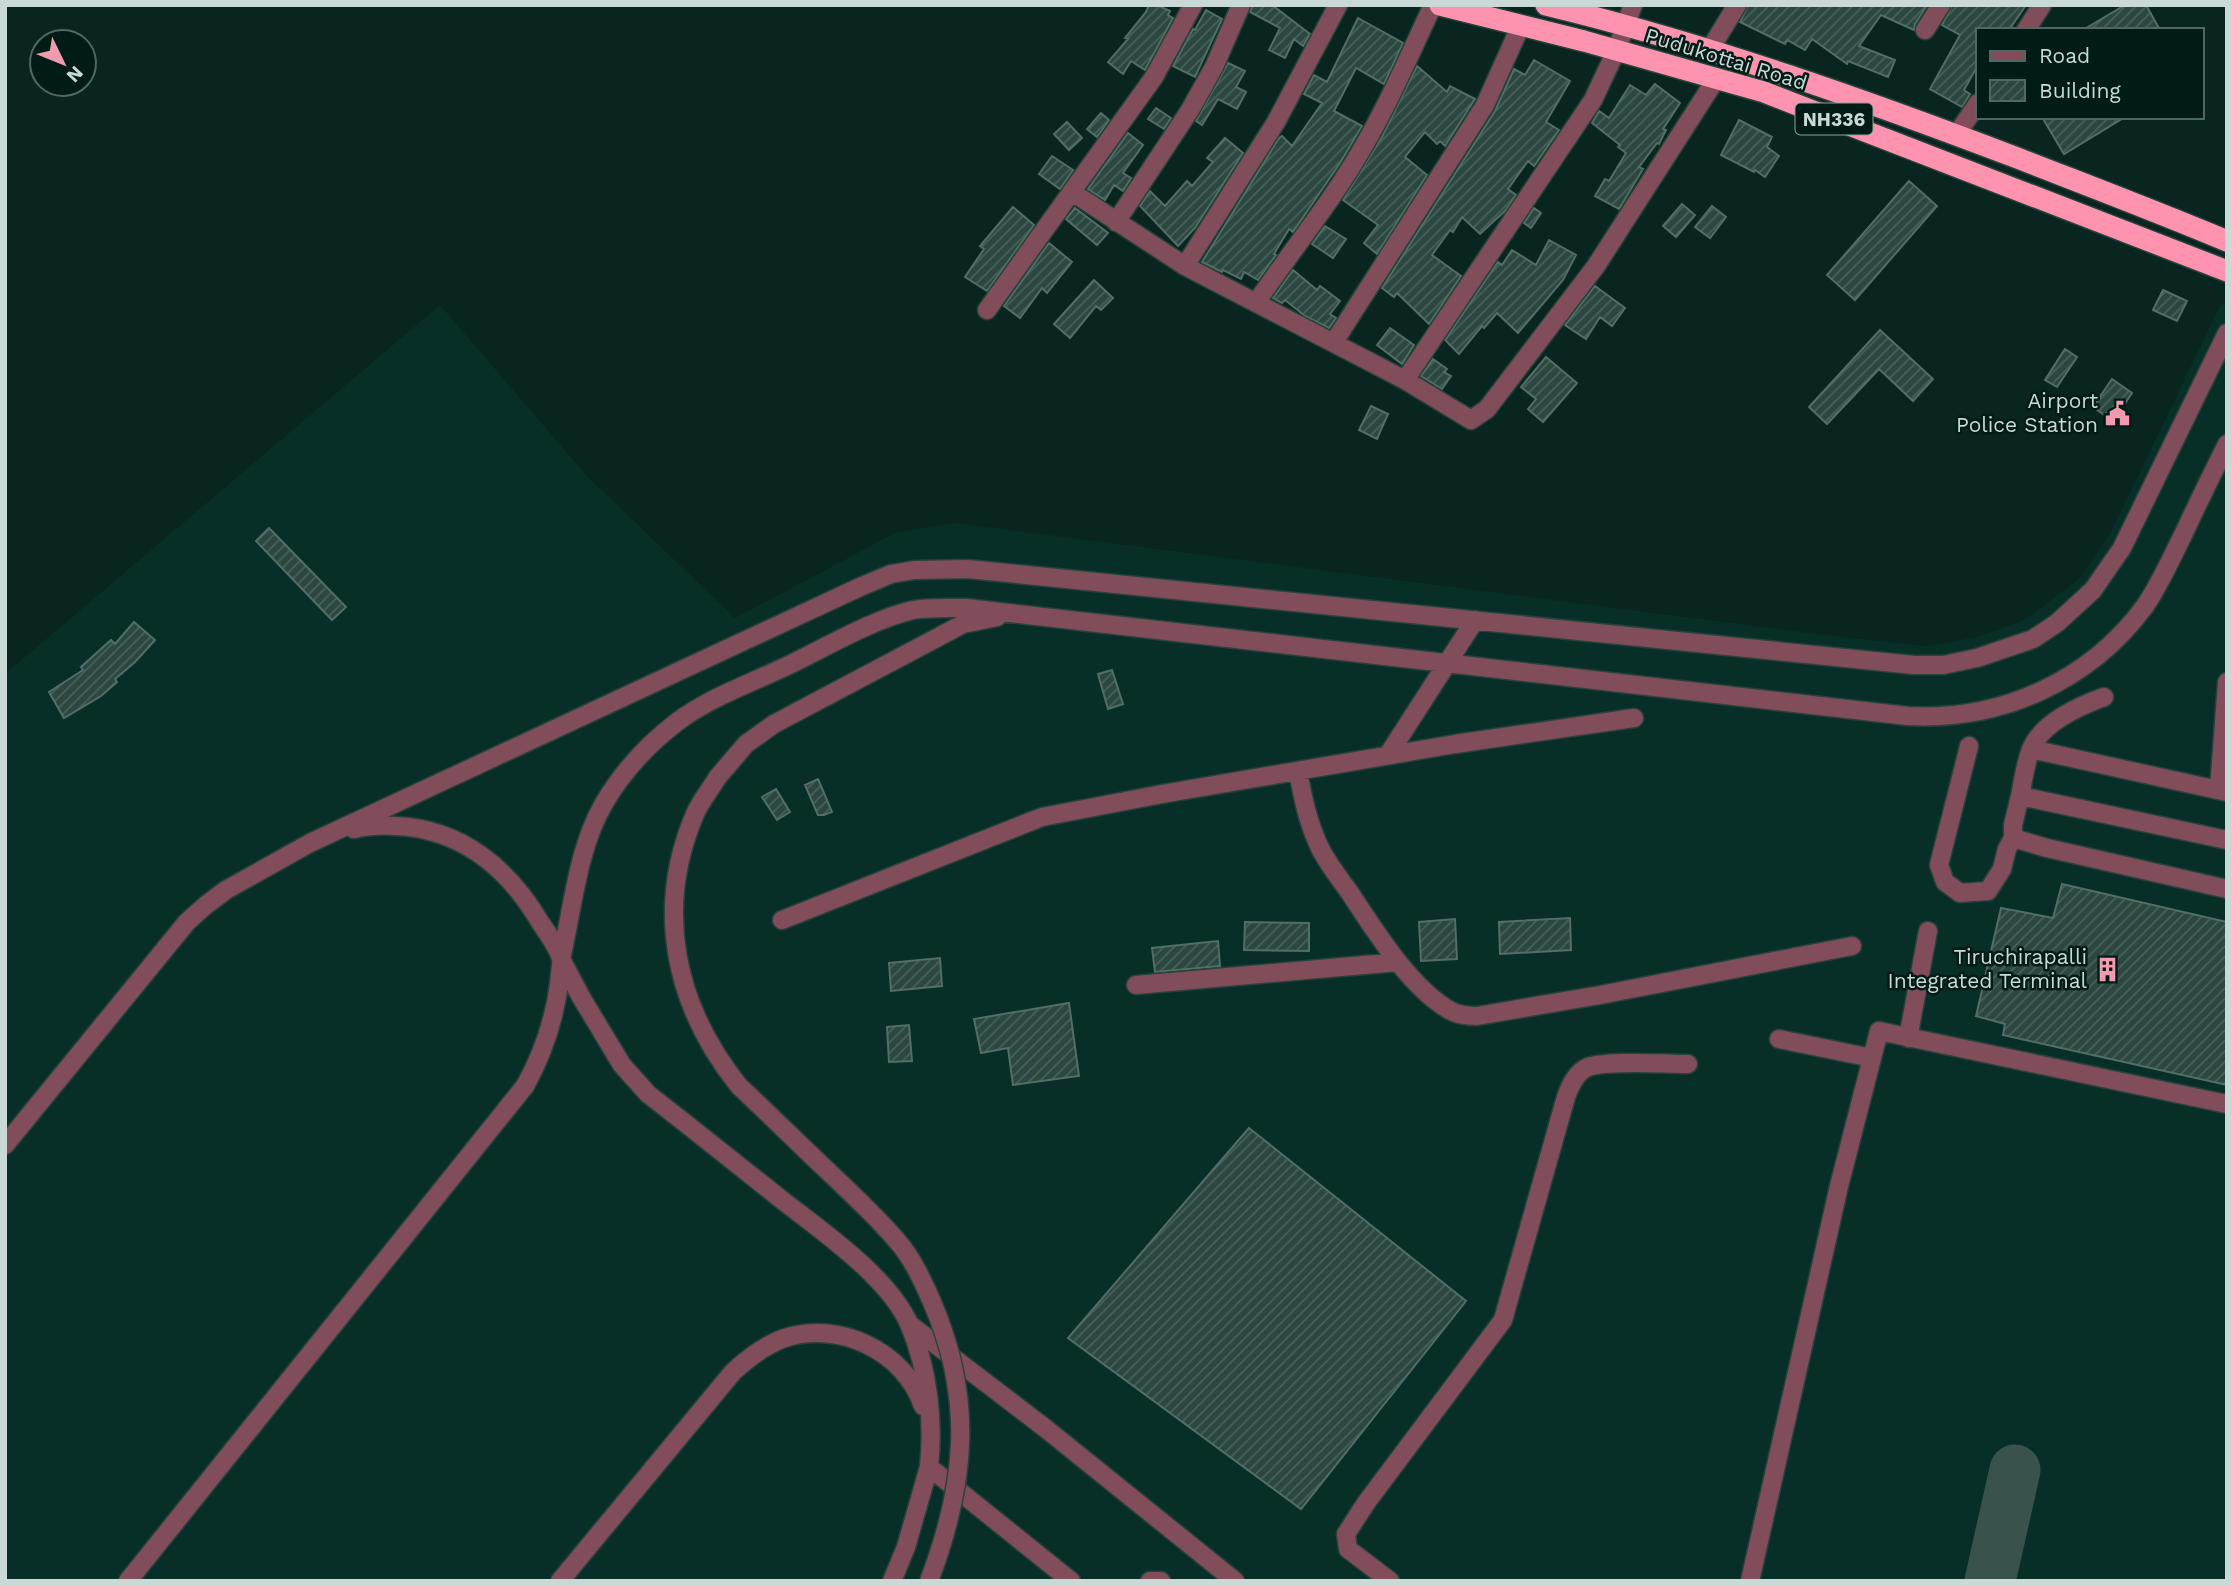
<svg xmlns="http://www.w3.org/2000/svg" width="2232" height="1586" font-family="'Work Sans',sans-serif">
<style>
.built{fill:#072f28}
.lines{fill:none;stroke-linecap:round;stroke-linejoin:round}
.taxiway{stroke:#39524c;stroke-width:51}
.building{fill:url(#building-hatch);stroke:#516e67;stroke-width:2}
.minor-casing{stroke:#28423c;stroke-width:21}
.highway-casing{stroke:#28423c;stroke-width:24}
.minor{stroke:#824d5a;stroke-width:18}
.highway{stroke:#fe93af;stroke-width:21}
.minor-bridge-casing{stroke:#28423c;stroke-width:21;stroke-linecap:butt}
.minor-bridge{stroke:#824d5a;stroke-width:18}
.labels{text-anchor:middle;stroke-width:5;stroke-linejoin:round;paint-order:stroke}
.shield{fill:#011c16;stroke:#8da09c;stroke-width:2}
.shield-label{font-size:19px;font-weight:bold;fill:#c9d9d5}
.street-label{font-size:21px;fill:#c9d9d5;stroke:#011c16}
.poi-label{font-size:21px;fill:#c9d9d5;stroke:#011c16;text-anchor:end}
</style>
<defs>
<pattern id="building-hatch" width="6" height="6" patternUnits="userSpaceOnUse" patternTransform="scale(1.75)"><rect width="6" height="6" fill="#2b4740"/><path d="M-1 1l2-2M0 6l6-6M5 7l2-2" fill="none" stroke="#48615b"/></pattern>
</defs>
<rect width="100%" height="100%" fill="#09251f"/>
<path class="built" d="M2221 304 2227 306V1581H5V674L440 305 586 475 735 618 897 532 956 523 1824 635 1925 646 1978 637 2026 619 2080 578 2111 532Z"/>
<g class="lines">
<path class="taxiway" d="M1990 1581 2015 1470"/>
</g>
<path class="building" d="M1149 5H1157L1170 11 1168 15 1173 18 1145 70 1131 61 1123 74 1108 62 1128 39 1125 38 1146 12Z
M1252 5H1272L1310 34 1303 46 1294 39 1285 58 1269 50 1280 28 1250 12Z
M1748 5H1927L1915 24 1914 30 1881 15 1859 46 1895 60 1888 77 1848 61 1847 64 1812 39 1805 50 1787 40 1785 44 1740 22Z
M1952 5H2026L2009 30H1978V65L1964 90 1970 94 1962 107 1930 89 1960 35 1942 25Z
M2125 5H2146L2160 30H2083Z
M1206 10 1222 19 1195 77 1173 66 1193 29 1195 30Z
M1358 18 1403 43 1384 84 1356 68 1334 111 1362 126 1340 163 1293 232 1289 229 1274 254 1276 255 1258 280 1244 272 1241 279 1223 270 1222 272 1202 262 1279 138 1282 136 1292 146 1322 103 1304 94 1314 75 1327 82Z
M1534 60 1570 81 1546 122 1559 130 1534 166 1528 161 1508 189 1516 195 1506 210 1480 234 1462 217 1453 232 1450 230 1432 255 1461 276 1429 324 1397 293 1394 297 1382 288 1495 111 1514 69 1525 75Z
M1228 63 1245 71 1236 87 1246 92 1237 109 1218 99 1202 125 1196 121Z
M1417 66 1447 92 1450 86 1475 99 1445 146 1440 141 1437 144 1425 132 1405 157 1427 175 1377 254 1364 243 1378 225 1343 200 1382 137Z
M1655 84 1680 103 1663 129 1666 130 1659 144 1657 143 1639 167 1643 169 1619 209 1595 196 1605 179 1609 181 1626 153 1618 147 1620 145 1592 123 1599 111 1609 118 1630 85 1646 95Z
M1156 108 1171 118 1164 129 1148 119Z
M1101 113 1109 120 1097 137 1087 129Z
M2042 117H2125L2064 154Z
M1739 120 1772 137 1767 147 1779 156 1765 177 1755 170 1754 172 1721 155Z
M1067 122 1082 138 1069 150 1054 134Z
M1128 133 1143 145 1123 173 1131 178 1123 191 1114 185 1105 200 1088 189Z
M1225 138 1243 153 1195 228 1178 246 1140 206 1150 191 1165 206 1187 181 1192 186 1213 162 1207 158Z
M1052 156 1073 170 1060 189 1039 174Z
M1909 181 1937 206 1855 300 1827 275Z
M1682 204 1695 215 1676 237 1663 226Z
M1712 206 1726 217 1710 238 1695 227Z
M1013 207 1034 225 987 291 965 277 984 249 980 246Z
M1075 208 1108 233 1097 245 1066 219Z
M1534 208 1541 213 1531 228 1524 223Z
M1325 226 1346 239 1333 258 1312 244Z
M1549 240 1576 255 1563 280 1518 333 1497 313 1484 328 1482 326 1459 354 1445 340 1498 262 1502 265 1512 250 1536 265Z
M1049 243 1072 262 1047 293 1042 288 1020 318 1004 306Z
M1293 270 1317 290 1320 286 1340 301 1330 314 1336 318 1329 328 1305 316 1285 300 1282 303 1273 298Z
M1094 280 1113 298 1101 310 1096 306 1070 338 1054 324Z
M1595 286 1625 308 1612 326 1600 317 1586 339 1565 325Z
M2163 290 2187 301 2177 321 2153 310Z
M1390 328 1414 345 1402 364 1377 345Z
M1880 330 1933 379 1913 401 1879 369 1827 424 1809 407Z
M2065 349 2077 357 2057 387 2045 380Z
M1546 357 1577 383 1543 422 1528 409 1536 399 1521 387Z
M1433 359 1447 369 1444 372 1451 376 1442 389 1421 376Z
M2112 379 2132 393 2113 421 2093 407Z
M1371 406 1388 414 1377 439 1359 430Z
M269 528 346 607 332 620 256 541Z
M134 622 155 640 135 662 115 679 117 682 101 696 64 718 49 692 83 670 81 667 111 640 115 644Z
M1112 670 1123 704 1108 709 1098 674Z
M818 779 832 812 824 815H818L805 785Z
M776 789 790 812 777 820 762 797Z
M2062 884 2227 922V1085L2003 1035 2005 1024 1976 1016 2001 908 2053 918Z
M1570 918 1571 950 1500 954 1499 922Z
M1455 919 1457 959 1421 961 1419 922Z
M1245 922 1309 923V951L1244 950Z
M1218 941 1220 966 1155 972 1152 948Z
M940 958 942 986 891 991 889 963Z
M1069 1003 1079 1076 1013 1085 1008 1048 981 1053 974 1019Z
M909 1025 912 1061 889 1062 887 1027Z
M1249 1128 1466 1301 1301 1509 1068 1338Z"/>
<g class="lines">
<defs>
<path id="minor" d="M1925 30 1941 5
M2026 30 2042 5
M1709 51 1737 5
M1957 134 1978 103
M1072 192 1185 266 1405 380 1471 420 1487 409 1596 266 1716 79
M1116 222 1190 110 1214 67 1241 5
M1185 266 1276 122 1338 5
M1256 303C1291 251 1331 203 1362 149 1389 103 1410 54 1433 5
M987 310 1154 77 1193 5
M1334 342 1485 105 1521 25
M1405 380 1593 100 1616 51 1633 5
M2104 697C2079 706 2039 724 2030 752 2025 766 2023 781 2020 796L2227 840
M1969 746 1939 865 1945 882 1960 893 1988 891 2002 869 2007 849 2013 838
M2031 749 2227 792
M1388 755 1475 620
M1298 771C1303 799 1308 823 1320 848 1328 864 1340 879 1350 893 1375 931 1411 989 1451 1011 1459 1015 1468 1016 1477 1016L1600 995 1852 946
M717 778 746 744 774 724 963 624 997 617
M2219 790 2227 682
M2020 796 2013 825V838L2047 848 2227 889
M782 920 1042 817 1162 794 1455 744 1634 718
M1136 985 1398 962
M1908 1038 1928 931
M1779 1039 1872 1058
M5 1145 187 922 206 905 226 890 310 843 860 587 891 574 914 570 968 569 1914 665H1943L1977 658 2033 639 2057 623 2093 590 2122 548 2227 333
M909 1324 1045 1428 1235 1581
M929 1467 1071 1581
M128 1581 525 1086C544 1052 556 1015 560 975 560 971 562 964 561 959 559 949 546 931 540 922 508 868 461 829 396 826 382 825 367 826 354 829
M560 1581 733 1372C747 1359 764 1346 782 1339 837 1319 905 1351 923 1406
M892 1581 906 1547 929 1467C934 1420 928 1370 910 1326 890 1278 823 1232 782 1200 738 1165 693 1129 648 1094L622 1065 581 997 561 959C573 908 577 851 603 805 622 772 647 745 677 722 710 697 754 682 791 664 828 646 874 619 913 610 930 607 949 608 966 608L1908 716C2000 721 2089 682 2145 606 2160 584 2171 559 2183 535 2197 505 2212 474 2227 444
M1150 1581H1161
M1390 1581 1348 1549 1346 1534 1366 1503 1503 1320 1566 1097C1570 1086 1576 1072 1588 1067 1608 1060 1664 1064 1688 1064
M1750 1581 1839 1186 1879 1031 2227 1104"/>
<path id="highway" d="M1440 5 1584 41 1764 92 2227 271
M1546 5C1708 44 1865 100 2020 159 2089 186 2158 212 2227 241"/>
</defs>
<use href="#minor" class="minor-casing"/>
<use href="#highway" class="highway-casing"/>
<use href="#minor" class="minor"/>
<use href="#highway" class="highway"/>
<defs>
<path id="minor-bridge" d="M717 778C710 790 700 802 695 814 654 910 675 1006 739 1086 770 1115 800 1145 831 1174 854 1196 878 1218 898 1242 913 1259 923 1282 932 1302 974 1399 966 1484 929 1581"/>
</defs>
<use href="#minor-bridge" class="minor-bridge-casing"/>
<use href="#minor-bridge" class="minor-bridge"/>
</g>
<defs>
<symbol id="civic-bare" viewBox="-9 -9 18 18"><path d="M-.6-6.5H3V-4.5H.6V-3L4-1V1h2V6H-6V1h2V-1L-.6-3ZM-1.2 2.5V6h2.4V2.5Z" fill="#f29ab0" stroke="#011c16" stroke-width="2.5" paint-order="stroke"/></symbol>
<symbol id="building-bare" viewBox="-9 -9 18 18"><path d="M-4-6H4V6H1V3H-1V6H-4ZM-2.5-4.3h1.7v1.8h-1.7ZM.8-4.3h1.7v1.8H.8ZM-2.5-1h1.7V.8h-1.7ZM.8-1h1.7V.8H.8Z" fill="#f29ab0" stroke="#011c16" stroke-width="2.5" paint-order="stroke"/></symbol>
</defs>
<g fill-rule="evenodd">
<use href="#civic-bare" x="2100" y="396" width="35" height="35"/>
<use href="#building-bare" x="2090" y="952" width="35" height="35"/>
</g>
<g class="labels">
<rect class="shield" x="1795.5" y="103.5" width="77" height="31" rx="5"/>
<g class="shield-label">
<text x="1834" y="126">NH336</text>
</g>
<g class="street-label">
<text transform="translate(1726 59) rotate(17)" y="7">Pudukottai Road</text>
</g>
<g class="poi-label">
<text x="2098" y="408">Airport<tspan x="2098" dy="24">Police Station</tspan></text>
<text x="2087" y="964">Tiruchirapalli<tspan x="2087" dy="24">Integrated Terminal</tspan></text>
</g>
</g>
<rect width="2232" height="1586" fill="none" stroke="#c9d9d5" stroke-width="14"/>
<rect x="1976" y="28" width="228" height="91" fill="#011c16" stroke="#516862" stroke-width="2"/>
<rect x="1990" y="51" width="35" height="10" fill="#824d5a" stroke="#516862" stroke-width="2"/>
<text x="2039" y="63" font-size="21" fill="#c9d9d5">Road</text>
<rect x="1990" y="80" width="35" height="21" fill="url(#building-hatch)" stroke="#516862" stroke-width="2"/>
<text x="2039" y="98" font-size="21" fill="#c9d9d5">Building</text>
<g transform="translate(63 63) rotate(133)"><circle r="33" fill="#011c16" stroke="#516862" stroke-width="2"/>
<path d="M0-5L12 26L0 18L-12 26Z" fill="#f29ab0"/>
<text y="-10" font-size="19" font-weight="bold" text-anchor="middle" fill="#c9d9d5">N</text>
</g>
</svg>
